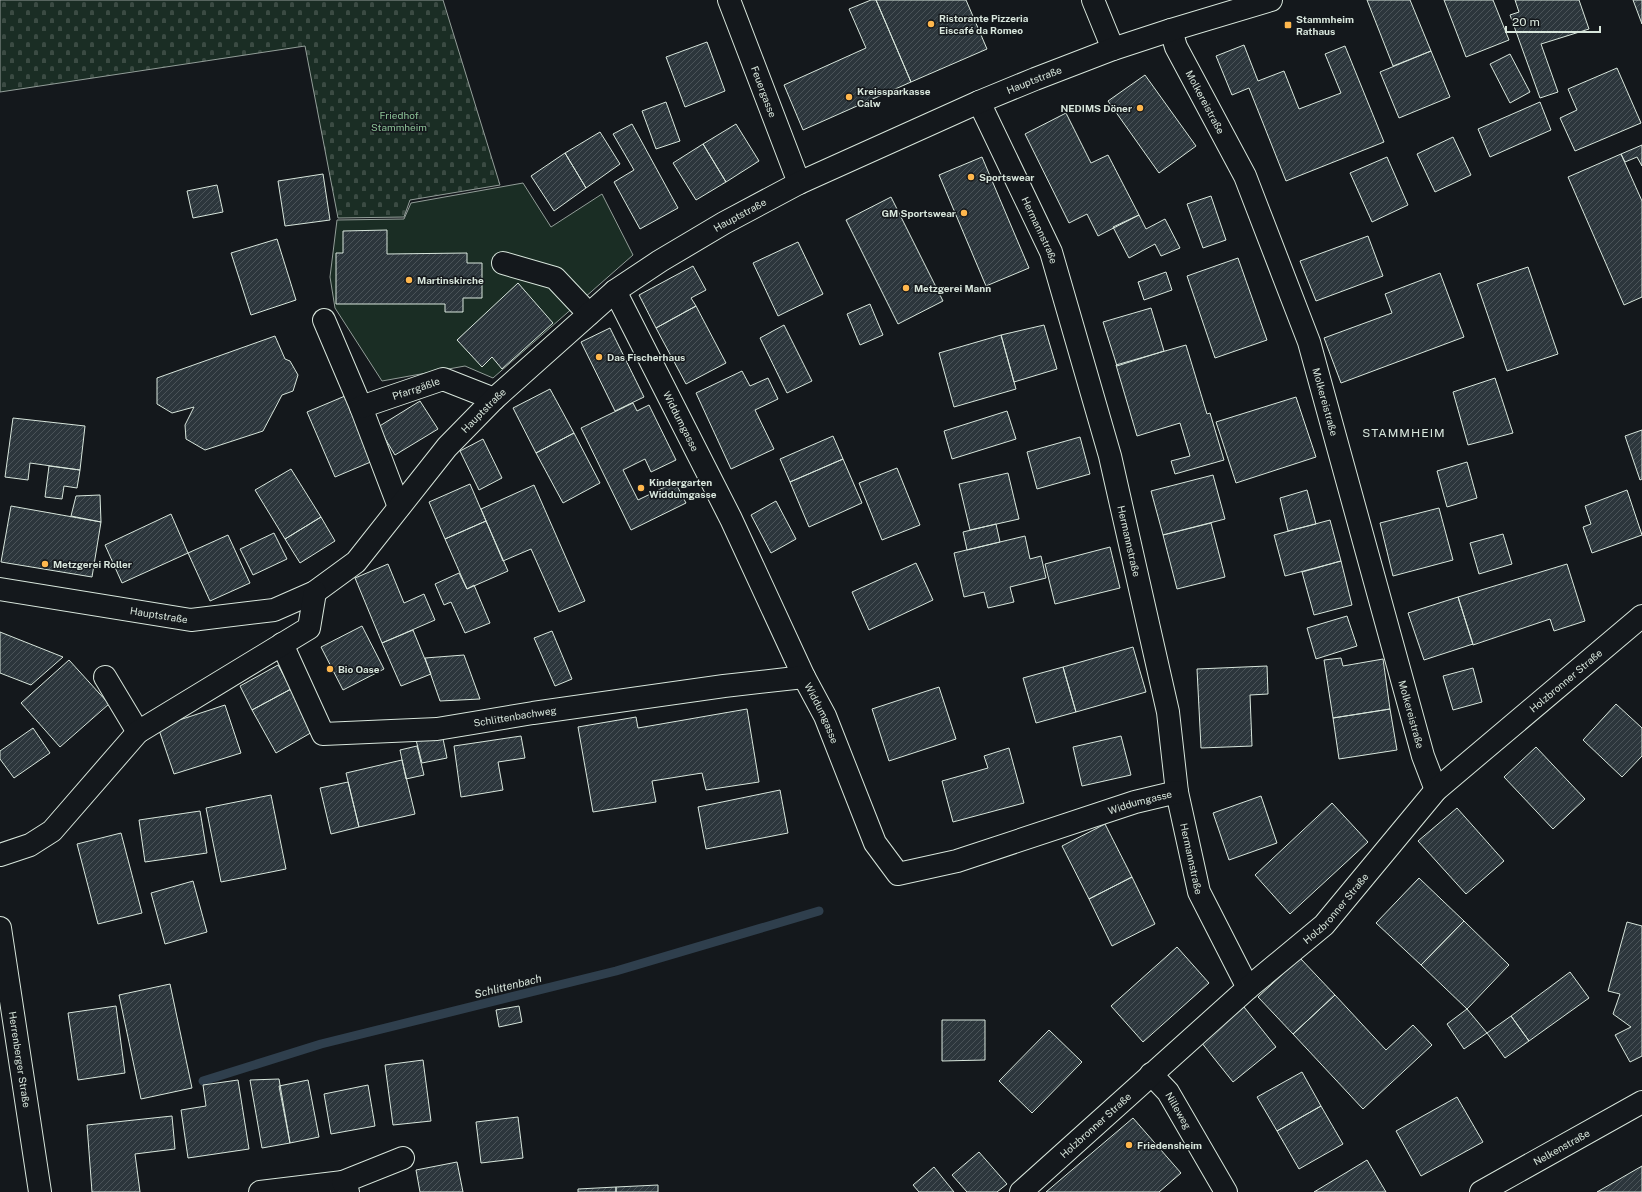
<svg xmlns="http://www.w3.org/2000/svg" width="1642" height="1192" font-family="'Public Sans',sans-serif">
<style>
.green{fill:#1a2d24;stroke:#939e99}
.cemetery{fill:url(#cemetery-stones);stroke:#939e99}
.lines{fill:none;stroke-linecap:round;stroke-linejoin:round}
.stream{stroke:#2f3f4d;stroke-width:9}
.building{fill:url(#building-hatch);stroke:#d8e6dc}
.minor-casing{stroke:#d8e6dc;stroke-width:24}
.minor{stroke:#14181c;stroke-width:22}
.poi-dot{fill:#ffb74d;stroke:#14181c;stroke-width:1.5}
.labels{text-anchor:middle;stroke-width:3;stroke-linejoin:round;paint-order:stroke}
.poi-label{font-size:10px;font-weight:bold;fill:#d8e6dc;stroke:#14181c;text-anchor:start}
.street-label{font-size:10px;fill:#d8e6dc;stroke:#14181c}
.park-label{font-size:10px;fill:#8ac095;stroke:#14181c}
.water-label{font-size:11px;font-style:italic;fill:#d8e6dc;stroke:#14181c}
.quarter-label{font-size:12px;letter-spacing:1px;fill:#d8e6dc;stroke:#14181c}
</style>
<defs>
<pattern id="cemetery-stones" width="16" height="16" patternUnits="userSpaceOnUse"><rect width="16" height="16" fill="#1a2d24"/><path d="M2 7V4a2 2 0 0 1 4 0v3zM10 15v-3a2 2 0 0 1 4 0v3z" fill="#3b4b43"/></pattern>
<pattern id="building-hatch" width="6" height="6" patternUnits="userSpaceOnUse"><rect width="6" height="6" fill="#2c363c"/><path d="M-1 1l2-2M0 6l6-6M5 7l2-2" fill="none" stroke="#4a5358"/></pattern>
</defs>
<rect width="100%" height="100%" fill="#14181c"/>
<path class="green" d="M523 183 551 227 602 194 633 255 493 378 465 366 382 381 335 308 330 277 337 220 404 219 411 203Z"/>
<path class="cemetery" d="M0 0H443L500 185 410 200 404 217 338 218 305 46 0 92Z"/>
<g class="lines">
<path class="stream" d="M203 1081 321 1044 616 971 819 911"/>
</g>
<path class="building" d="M871 0H876L911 82 803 130 784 85 866 48 849 9Z
M876 0H966L987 49 911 82Z
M1367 0H1410L1431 51 1393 66Z
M1444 0H1493L1509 40 1466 57Z
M1515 0H1579L1589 29 1541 44 1558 92 1540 98 1510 15 1519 12Z
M1633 0H1642V24Z
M707 42 725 91 685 107 666 57Z
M1244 45 1258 81 1284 71 1299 109 1341 93 1325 54 1345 46 1384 142 1286 181 1249 88 1232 95 1216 56Z
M1431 51 1450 97 1399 118 1380 72Z
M1510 54 1530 92 1510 103 1490 64Z
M1617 68 1641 123 1575 151 1560 118 1577 110 1568 89Z
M1145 75 1196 146 1159 173 1108 101Z
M666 102 680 141 656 149 642 111Z
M1540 102 1551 130 1490 157 1478 129Z
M1066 113 1091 163 1108 155 1139 215 1098 236 1087 214 1069 223 1025 134Z
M632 124 678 208 640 229 614 182 634 170 613 134Z
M736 124 759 161 726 182 703 144Z
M600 132 620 164 586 188 565 153Z
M1453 137 1471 175 1435 192 1417 154Z
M703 144 726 182 696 200 673 163Z
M1642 145V166L1637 157 1625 162 1621 154Z
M565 153 586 188 554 211 531 176Z
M1621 154 1642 201V297L1624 305 1568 177Z
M982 157 1029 268 986 286 939 175Z
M1387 157 1408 205 1372 222 1350 173Z
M323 174 330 220 285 226 278 181Z
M217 185 223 212 193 218 187 191Z
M1211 196 1226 240 1203 248 1187 204Z
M891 197 943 301 898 324 846 220Z
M1139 215 1146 229 1165 219 1180 248 1161 256 1155 244 1129 258 1113 227Z
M387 230V254L467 253V263H482V298H463V312H445V304H336V253H343V231Z
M1368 236 1383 276 1316 301 1300 261Z
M277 239 296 300 251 315 231 253Z
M798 242 823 294 778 316 753 263Z
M1238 258 1267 340 1215 358 1187 276Z
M693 266 706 290 691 298 696 306 656 328 639 295Z
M1528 267 1558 354 1507 371 1477 284Z
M1166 272 1172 290 1144 300 1138 282Z
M1440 273 1464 337 1341 383 1324 338 1392 313 1385 294Z
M518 283 553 323 502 369 492 357 482 367 457 340Z
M870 304 883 335 860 345 847 314Z
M696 306 726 363 686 384 656 328Z
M1151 308 1164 351 1117 366 1103 322Z
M784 325 812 381 787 393 760 338Z
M1044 325 1057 369 1014 382 1001 335Z
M610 328 644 397 615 411 581 342Z
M1001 335 1016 389 954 407 939 353Z
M275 336 285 359 290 361 298 375 293 391 282 395 263 431 205 450 186 439 185 425 194 407 172 413 157 404V378Z
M1186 345 1207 414 1210 413 1224 460 1175 474 1171 461 1190 456 1180 423 1137 436 1116 365Z
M742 371 750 386 768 378 778 399 755 410 774 449 731 469 696 393Z
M1495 378 1513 433 1468 445 1453 392Z
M550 389 574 433 536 453 513 408Z
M345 396 373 461 335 477 307 412Z
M1296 397 1316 457 1236 483 1216 422Z
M420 401 438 429 395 455 378 427Z
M633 403 637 411 649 405 676 460 651 472 645 459 623 470 638 500 675 482 686 503 631 530 581 428Z
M1007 411 1016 439 952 459 944 431Z
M13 418 85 426 80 470 30 463 28 480 5 477Z
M1642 430V479L1640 480 1625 436Z
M574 433 600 483 563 503 536 453Z
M833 436 843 459 790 482 780 459Z
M1080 437 1090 474 1037 489 1027 452Z
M483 439 502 478 479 490 460 451Z
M843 459 862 503 809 527 790 482Z
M1467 462 1477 498 1447 507 1437 471Z
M49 466 80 470 77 488 64 486 62 499 45 497Z
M897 468 920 525 882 540 859 483Z
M291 469 321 517 285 539 255 490Z
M1008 473 1019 519 970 530 959 484Z
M1213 475 1225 519 1163 535 1151 491Z
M470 484 486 521 445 539 429 502Z
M534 485 585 601 559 612 531 549 503 561 481 509Z
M1307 490 1316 524 1288 531 1280 498Z
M1627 490 1642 535 1592 553 1583 527 1591 524 1585 506Z
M100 495 101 522 71 516 76 496Z
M776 501 796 539 771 553 751 515Z
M11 506 101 522 92 577 1 562Z
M1439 508 1453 560 1393 576 1380 523Z
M171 514 188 553 122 583 105 545Z
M321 517 335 541 300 563 285 539Z
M1330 520 1341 561 1285 576 1274 535Z
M486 521 508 571 467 589 445 539Z
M1211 523 1225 577 1177 589 1163 535Z
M996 524 1000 542 967 550 963 532Z
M274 533 287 559 253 575 240 549Z
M1503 534 1512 564 1479 574 1470 543Z
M228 535 250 583 210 601 188 553Z
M1025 536 1030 559 1041 556 1046 578 1010 587 1014 602 988 608 984 592 964 597 954 553Z
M1110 547 1120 588 1055 604 1045 564Z
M1341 561 1352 605 1314 615 1302 572Z
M916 563 933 600 869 630 852 592Z
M388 564 404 603 424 594 435 620 382 643 355 578Z
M1567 564 1585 621 1554 631 1550 619 1473 645 1458 597Z
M459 573 467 589 474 585 490 623 465 633 451 602 444 605 435 584Z
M1458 597 1473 644 1424 660 1408 613Z
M1347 616 1357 646 1316 659 1307 628Z
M362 626 384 669 343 690 321 647Z
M413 630 431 674 401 686 382 643Z
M552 631 572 679 555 686 534 638Z
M0 632 63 657 31 685 0 673Z
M1133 647 1146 692 1076 712 1063 667Z
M464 655 480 699 440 701 425 658Z
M1341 658 1343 666 1383 659 1390 709 1333 718 1324 660Z
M69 660 109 704 60 747 21 703Z
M278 665 291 689 252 710 240 686Z
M1267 666 1268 694 1250 695 1252 746 1201 748 1197 669Z
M1063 667 1076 712 1036 723 1023 678Z
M1473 668 1482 702 1453 710 1443 676Z
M939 687 956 739 889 761 872 709Z
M291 689 314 731 276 753 252 710Z
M1616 704 1642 728V756L1622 777 1583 740Z
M225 705 241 753 174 774 158 727Z
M747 709 759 782 706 790 702 773 652 781 656 802 593 812 578 727 636 717 638 728Z
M1390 709 1397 750 1339 759 1333 718Z
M33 728 50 753 14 778 0 759V751Z
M442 734 447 758 422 763 416 740Z
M521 736 525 758 498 762 503 790 461 797 454 746Z
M1121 736 1131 775 1082 786 1073 747Z
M417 746 424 775 406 779 400 750Z
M1536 747 1585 799 1553 829 1504 777Z
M1009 748 1024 803 953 822 942 781 988 768 984 756Z
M402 760 415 814 359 827 346 773Z
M348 782 359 827 331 834 320 788Z
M780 790 788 833 706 849 698 807Z
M271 795 286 869 221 882 206 808Z
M1261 796 1277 843 1229 860 1213 813Z
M1332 803 1368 842 1290 914 1255 875Z
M1457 808 1504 861 1466 894 1418 841Z
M200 811 207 853 145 862 139 820Z
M1105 824 1132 877 1089 899 1062 846Z
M121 833 142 913 98 924 77 844Z
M1132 877 1155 924 1112 946 1089 899Z
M1419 878 1464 921 1421 965 1376 923Z
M193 881 207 932 165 944 151 893Z
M1464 921 1509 965 1467 1009 1421 965Z
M1627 922 1642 926V1056L1630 1062 1615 1035 1631 1027 1613 1014 1620 994 1608 991Z
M1177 947 1209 983 1143 1042 1111 1006Z
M1300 958 1335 995 1293 1034 1258 997Z
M1570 972 1589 998 1529 1041 1511 1016Z
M170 984 192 1088 141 1099 119 995Z
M1335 995 1386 1050 1413 1025 1432 1045 1363 1109 1293 1034Z
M116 1006 125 1073 78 1080 68 1013Z
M519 1006 522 1022 499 1027 496 1010Z
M1244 1007 1276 1047 1233 1082 1201 1042Z
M1467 1009 1487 1033 1464 1049 1447 1024Z
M1511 1016 1529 1041 1505 1058 1487 1033Z
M942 1020H985V1060L942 1061Z
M1049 1030 1082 1062 1032 1113 999 1081Z
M423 1060 431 1121 393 1125 385 1065Z
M1302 1072 1321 1106 1277 1131 1257 1097Z
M279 1079 290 1143 262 1148 250 1080Z
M238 1080 249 1149 188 1158 181 1110 206 1106 203 1085Z
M308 1080 319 1137 290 1143 279 1086Z
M368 1085 375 1126 331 1134 324 1094Z
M1457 1097 1483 1142 1421 1176 1396 1131Z
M1321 1106 1343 1144 1299 1169 1277 1131Z
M172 1116 175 1149 135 1154 140 1192H92L87 1125Z
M518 1117 523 1158 481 1163 476 1122Z
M1133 1118 1181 1173 1159 1192H1046Z
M979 1152 1007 1184 997 1192H967L952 1175Z
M1367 1160 1386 1192H1314Z
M457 1162 463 1192H420L416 1170Z
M1642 1166V1192H1597Z
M934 1167 954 1192H919L913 1185Z
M658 1185V1192H616V1187Z
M616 1187V1192H578V1189Z"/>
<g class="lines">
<defs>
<g id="minor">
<path id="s1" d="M729 0 799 183"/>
<path d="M1093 0 1113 49"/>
<path id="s2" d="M1171 30 1176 47 1245 176 1309 342 1423 756 1436 790"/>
<path id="s3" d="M979 102 1051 252 1110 456 1168 712 1177 792 1199 892 1248 988"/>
<path d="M503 263 555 278 589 314"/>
<path id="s4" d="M615 291 731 519 804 677 825 716 875 843 898 874 957 861 1135 802 1177 792"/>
<path d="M324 320 361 407 399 507"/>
<path id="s5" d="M361 407 443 379 494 399"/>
<path id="s6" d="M0 589 191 620 274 610 315 592 356 562 447 447 494 399 615 291 660 261 724 223 799 183 979 102 1035 79 1113 49 1171 30 1271 0"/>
<path id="s7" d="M282 644 323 734 437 729 533 713 724 686 804 677"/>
<path d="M105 677 138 732"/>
<path d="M0 855 30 845 52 831 138 732 309 628 315 592"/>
<path id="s8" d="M0 928 40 1192"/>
<path id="s9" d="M1151 1074 1168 1092 1226 1192"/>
<path d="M260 1192 343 1182"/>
<path d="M348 1192 343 1182 403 1158"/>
<path id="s10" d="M1021 1192 1248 988 1324 925 1436 790 1642 616"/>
<path id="s11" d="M1481 1192 1642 1102"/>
</g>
</defs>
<use href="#minor" class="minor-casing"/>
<use href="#minor" class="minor"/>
</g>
<g class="poi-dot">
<circle cx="931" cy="24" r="4"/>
<rect x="1284" y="21" width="8" height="8" rx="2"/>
<circle cx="849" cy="97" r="4"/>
<circle cx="1140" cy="108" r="4"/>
<circle cx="971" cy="177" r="4"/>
<circle cx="964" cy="213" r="4"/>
<circle cx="409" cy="280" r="4"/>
<circle cx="906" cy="288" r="4"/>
<circle cx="599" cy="357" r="4"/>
<circle cx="641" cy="488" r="4"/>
<circle cx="45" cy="564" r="4"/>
<circle cx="330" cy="669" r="4"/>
<circle cx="1129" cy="1145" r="4"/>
</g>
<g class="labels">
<g class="poi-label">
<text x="939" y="22">Ristorante Pizzeria<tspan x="939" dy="12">Eiscafé da Romeo</tspan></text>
<text x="1296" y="23">Stammheim<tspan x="1296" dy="12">Rathaus</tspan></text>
<text x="857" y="95">Kreissparkasse<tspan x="857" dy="12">Calw</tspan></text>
<text x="1132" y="112" text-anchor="end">NEDIMS Döner</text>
<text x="979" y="181">Sportswear</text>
<text x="956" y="217" text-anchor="end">GM Sportswear</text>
<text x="417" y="284">Martinskirche</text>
<text x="914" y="292">Metzgerei Mann</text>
<text x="607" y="361">Das Fischerhaus</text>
<text x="649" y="486">Kindergarten<tspan x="649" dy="12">Widdumgasse</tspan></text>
<text x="53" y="568">Metzgerei Roller</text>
<text x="338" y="673">Bio Oase</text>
<text x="1137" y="1149">Friedensheim</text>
</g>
<g class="street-label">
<text dy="4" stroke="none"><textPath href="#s6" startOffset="1219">Hauptstraße</textPath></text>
<text dy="4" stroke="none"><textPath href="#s1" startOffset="98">Feuergasse</textPath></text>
<text dy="4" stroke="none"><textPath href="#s2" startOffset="80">Molkereistraße</textPath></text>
<text dy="4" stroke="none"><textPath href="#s6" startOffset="895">Hauptstraße</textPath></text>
<text dy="4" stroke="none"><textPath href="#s3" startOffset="142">Hermannstraße</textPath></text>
<text dy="4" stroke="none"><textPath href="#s5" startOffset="58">Pfarrgäßle</textPath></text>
<text dy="4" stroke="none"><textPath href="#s2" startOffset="404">Molkereistraße</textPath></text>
<text dy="4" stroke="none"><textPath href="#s6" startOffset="571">Hauptstraße</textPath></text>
<text dy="4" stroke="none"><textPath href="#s4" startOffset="146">Widdumgasse</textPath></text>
<text dy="4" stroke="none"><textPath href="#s3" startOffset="466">Hermannstraße</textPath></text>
<text dy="4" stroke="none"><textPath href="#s6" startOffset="161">Hauptstraße</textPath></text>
<text dy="4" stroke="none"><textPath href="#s10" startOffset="749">Holzbronner Straße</textPath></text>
<text dy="4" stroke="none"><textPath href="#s4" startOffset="470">Widdumgasse</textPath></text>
<text dy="4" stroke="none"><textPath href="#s2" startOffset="728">Molkereistraße</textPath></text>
<text dy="4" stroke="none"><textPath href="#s7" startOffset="292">Schlittenbachweg</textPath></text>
<text dy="4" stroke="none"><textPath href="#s4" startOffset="902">Widdumgasse</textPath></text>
<text dy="4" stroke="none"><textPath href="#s3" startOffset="790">Hermannstraße</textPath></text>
<text dy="4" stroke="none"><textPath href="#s10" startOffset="424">Holzbronner Straße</textPath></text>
<text dy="4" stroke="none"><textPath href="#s8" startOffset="133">Herrenberger Straße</textPath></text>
<text dy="4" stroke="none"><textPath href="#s9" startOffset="46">Nilleweg</textPath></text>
<text dy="4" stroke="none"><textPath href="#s10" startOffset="100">Holzbronner Straße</textPath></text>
<text dy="4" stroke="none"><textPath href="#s11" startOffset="92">Nelkenstraße</textPath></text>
</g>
<g class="park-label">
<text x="399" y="119">Friedhof<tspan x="399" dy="12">Stammheim</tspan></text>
</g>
<g class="water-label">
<text transform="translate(508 986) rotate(-14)" y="4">Schlittenbach</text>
</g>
<g class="quarter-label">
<text x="1404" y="437">STAMMHEIM</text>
</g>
</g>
<path d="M1506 26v6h94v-6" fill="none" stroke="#d8e6dc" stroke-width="2"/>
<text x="1512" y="26" font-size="12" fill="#d8e6dc" stroke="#14181c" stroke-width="3" paint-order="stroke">20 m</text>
</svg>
